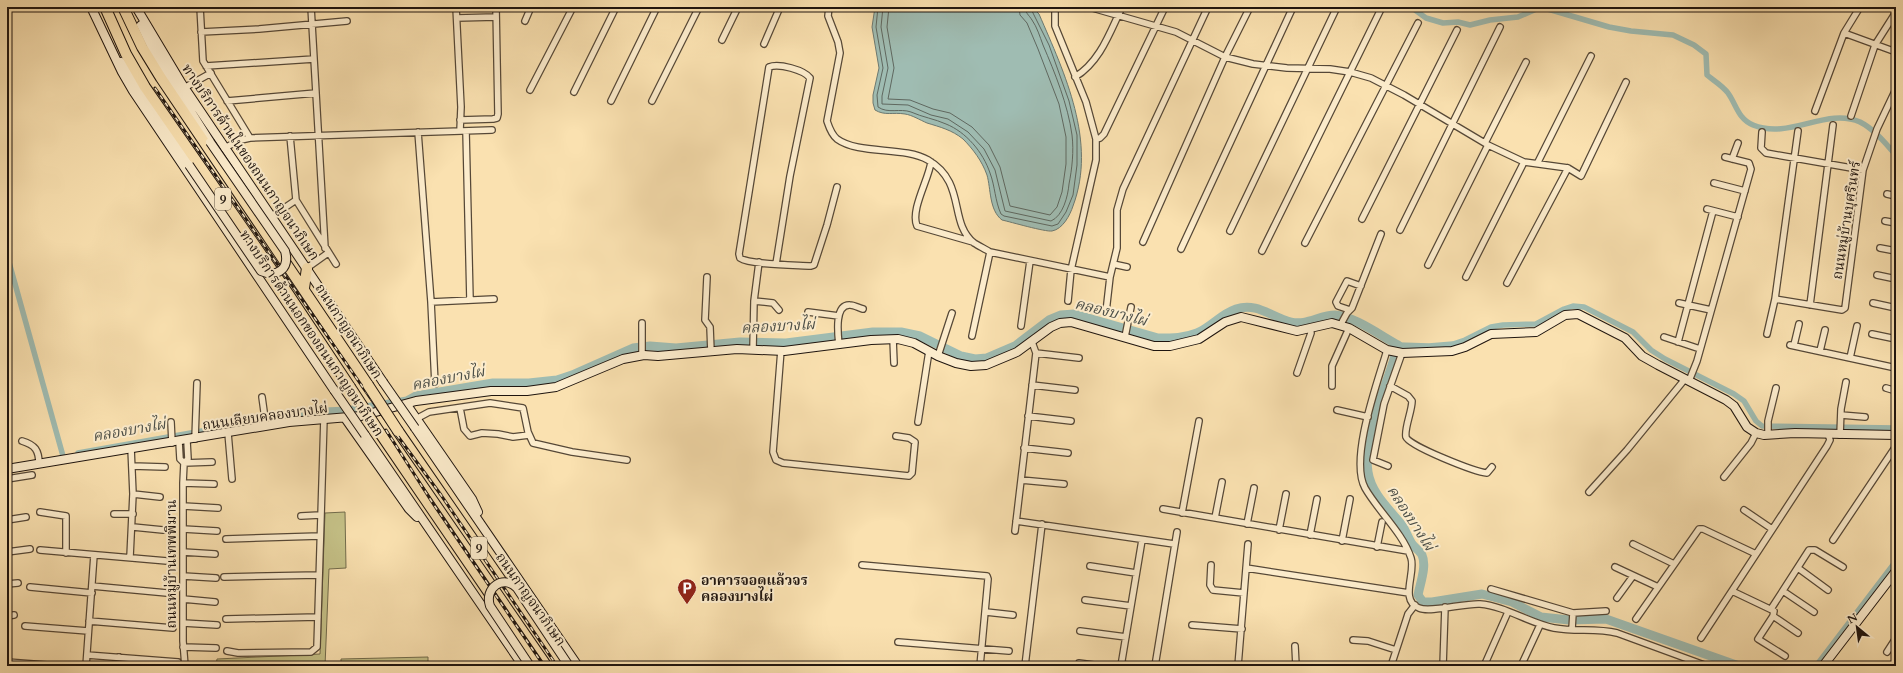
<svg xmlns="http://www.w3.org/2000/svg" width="1903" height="673" font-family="Cardo,'Noto Serif Thai',serif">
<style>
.green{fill:#c5c187;stroke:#726b4b}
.water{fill:#9fbcb2;stroke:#6c7971}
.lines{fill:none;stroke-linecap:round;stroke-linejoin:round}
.shore{stroke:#5f6860;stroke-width:1}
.canal{stroke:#9fbcb2;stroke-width:5.5}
.river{stroke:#9fbcb2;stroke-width:9}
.street-casing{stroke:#564837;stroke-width:8}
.secondary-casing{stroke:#1f150f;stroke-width:10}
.highway-casing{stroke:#1f150f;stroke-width:12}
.street{stroke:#fceccc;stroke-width:5.5}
.secondary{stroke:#fceccc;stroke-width:8}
.highway{stroke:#fae1b0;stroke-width:10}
.rail-casing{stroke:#1f150f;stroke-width:3}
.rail{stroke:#fceccc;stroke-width:1.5;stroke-dasharray:4.5;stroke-linecap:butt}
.secondary-bridge-casing{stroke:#1f150f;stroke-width:10;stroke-linecap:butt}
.highway-bridge-casing{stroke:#1f150f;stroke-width:12;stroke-linecap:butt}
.secondary-bridge{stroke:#fceccc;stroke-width:8}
.highway-bridge{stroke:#fae1b0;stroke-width:10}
.labels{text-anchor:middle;stroke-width:4;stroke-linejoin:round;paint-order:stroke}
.shield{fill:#fceccc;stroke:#615648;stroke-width:1}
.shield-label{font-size:13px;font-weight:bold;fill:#1f150f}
.street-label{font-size:14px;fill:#1f150f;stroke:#fceccc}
.poi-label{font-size:14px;font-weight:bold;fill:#1f150f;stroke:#fceccc;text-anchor:start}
.water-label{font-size:15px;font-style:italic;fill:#4c4f48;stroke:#fceccc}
</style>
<rect width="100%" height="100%" fill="#fae1b0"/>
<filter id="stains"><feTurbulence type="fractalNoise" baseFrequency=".005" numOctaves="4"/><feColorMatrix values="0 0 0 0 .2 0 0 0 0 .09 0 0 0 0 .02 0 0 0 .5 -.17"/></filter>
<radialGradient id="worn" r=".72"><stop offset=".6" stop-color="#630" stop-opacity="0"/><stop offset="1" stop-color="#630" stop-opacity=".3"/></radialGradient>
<path class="green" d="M345 512 346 568 329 569 325 666H216L217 659 320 654 325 513Z
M428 657V666H341V659Z"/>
<path class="water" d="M875 7H1032L1039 14C1065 74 1097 142 1073 206 1070 215 1063 229 1052 231 1045 232 1011 222 1002 220 989 210 991 189 987 175 982 161 973 149 963 139 952 130 940 127 927 123 920 120 912 115 905 114 893 112 885 116 875 110L873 103V95L879 68 872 27Z"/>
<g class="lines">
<path class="shore" d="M878 7 876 27 883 68 877 95 878 107C888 114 900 108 911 112 922 117 935 119 946 124 966 132 983 152 990 173 995 186 995 201 1001 214L1004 216 1052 226 1058 224 1066 212 1073 195 1077 165V135L1069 101 1049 45 1030 7
M883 7 881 27 888 68 882 96V104L908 105 931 115 948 119 968 132 984 149 995 170 1005 211 1051 221C1063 216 1068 196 1069 184 1072 169 1074 151 1072 135 1068 105 1055 73 1043 45 1040 37 1037 27 1032 20 1029 15 1025 13 1025 7
M889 7 887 27 894 68 888 99 910 100 933 109 950 113 972 127 989 145 1000 167 1010 206 1050 215 1057 207 1062 192 1066 164V137L1059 104 1038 49 1027 23 1020 15 1019 7"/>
<path class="canal" d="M1411 7 1426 18 1443 23 1458 22 1470 25 1490 20 1518 17 1541 7 1609 27 1631 31 1673 35 1694 45 1706 54 1707 75C1713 80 1723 86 1728 93 1736 104 1738 119 1753 125 1790 140 1826 107 1860 122 1874 129 1885 143 1896 155
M7 255 63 456
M1398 345 1429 346 1453 344 1465 340 1491 327 1503 325 1536 324 1564 309 1573 306 1584 307 1633 332 1651 350 1665 359 1734 394 1744 401 1756 421 1762 426 1896 428
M78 453 247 423 325 412
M1816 666 1896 561"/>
<path class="river" d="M325 412 347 411 407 401 416 396 493 383H529L557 380 572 375 633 348 650 346 676 348 740 342 786 343 873 332H901L920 336 961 356 975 359 987 358 1015 346 1049 320 1061 315 1074 314 1158 338C1172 338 1185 338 1197 333 1211 327 1221 314 1236 309 1257 302 1271 317 1291 322 1306 326 1320 315 1335 315 1354 316 1381 336 1398 345 1389 382 1362 434 1368 472 1371 493 1389 509 1402 525 1406 531 1408 538 1412 544 1415 548 1420 551 1422 555 1427 566 1420 584 1418 595L1423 602H1432L1482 594 1512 602 1541 617 1569 620 1606 619 1739 666"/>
<defs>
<path id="street" d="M200 7 203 61 250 138
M311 7 325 248
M456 7 461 107 460 131
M829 7 828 16 838 42 840 53 827 121C829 127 831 134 837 139 859 155 904 146 928 160 967 183 948 222 974 243 979 246 985 249 990 252L1110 277
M1055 7V26L1086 102 1096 139V160L1071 270 1068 301
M1089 7 1176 32 1225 57 1253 64 1287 68 1330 69 1350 72 1371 78 1404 95 1488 145 1524 162 1568 168 1581 176 1626 82
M457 18 496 17
M525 21 531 7
M201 32 259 29 347 21
M1844 33 1896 52
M722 40 738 7
M764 44 780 7
M206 66 314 59
M1075 77C1100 62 1110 32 1122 7
M184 88 211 73
M530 90 573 7
M574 92 616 7
M227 101 316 93
M611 101 657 7
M652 101 699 7
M1815 111 1844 33 1860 7
M1851 116 1875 45 1896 12
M460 120 493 119 497 118 498 114 496 7
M466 131 470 300
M418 132 431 302 435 384
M1762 132 1761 148 1766 153 1863 170
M1096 139 1100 138 1104 134 1165 7
M1485 143 1526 62
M224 148 241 140 250 138 492 130
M1732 159 1738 143
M931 162C929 179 910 210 917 226L973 242
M1538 162 1591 56
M1714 183 1745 191
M1887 194 1896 196
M296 200 336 264
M1707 209 1738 217
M271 217 296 200 290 136
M1362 219 1457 30
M1885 221 1896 223
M1400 230 1500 27
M1230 231 1337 7
M1143 242 1225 57 1250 7
M1305 243 1418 23
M1880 248 1896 251
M1181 249 1293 7
M1262 251 1382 7
M776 264 790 176 810 78C804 70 779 63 769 67L739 254 740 258C750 265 796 265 811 266L814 265 827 225 837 187
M1113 264 1127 267
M1428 265 1488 145
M307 268 328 253
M1877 275 1896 279
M707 277 705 320 710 327 711 352
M1466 277 1524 162
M1507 283 1568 168
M1775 299 1842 310 1845 308 1863 170 1877 129 1896 89
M754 301 773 303 779 310
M431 302 494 299
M1679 303 1711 310
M1873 303 1896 308
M1810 305 1833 125
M1350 310 1338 306 1336 302 1347 281 1361 286
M808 312 839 316
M1106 312 1110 277 1117 248V210L1123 189 1208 7
M1341 324 1347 313 1352 308 1381 234
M1021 326 1030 261
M1767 334 1775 299 1798 131
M1872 334 1896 339
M972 336 990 252
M1125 337 1131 307
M1664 337 1700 349
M893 339 894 363
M1678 342 1713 211
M839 345C838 335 834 304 850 305 854 305 859 308 863 309
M1790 345 1896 368
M1794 345 1799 324
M753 349 754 301 759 262
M781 350 773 452 776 460 783 463 909 476 912 473 915 442 909 438 896 436
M1387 350C1378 381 1349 459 1365 488 1378 511 1403 533 1411 558 1416 573 1399 600 1419 608 1430 613 1465 603 1480 604 1505 606 1529 623 1554 628 1575 632 1596 628 1617 633L1707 666
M1820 351 1825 330
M1036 353 1079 358
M642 355V323
M938 356 952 313
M1850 358 1857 326
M1297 373 1311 333 1310 328
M1689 381 1697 361 1751 169 1749 163 1725 157
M1032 385 1075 390
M1332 386V366L1349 328
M1390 386 1408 396 1412 401C1412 411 1404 429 1406 437 1409 446 1475 472 1487 473L1492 467
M1886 388 1896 391
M262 397 266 426
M460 408 464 429 470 436 482 433 498 434 513 437 529 435
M1337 410 1368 417
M1841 415 1865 417
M1028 416 1071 421
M416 419 429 412 490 403 523 408 528 432 533 443 572 452 627 460
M171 422 172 443
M918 422 929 351
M228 433 232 479
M1768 434V421L1776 388
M1840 435 1841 409 1846 382
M195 439 197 383
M22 441C35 445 39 450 39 464
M179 442 180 459 184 463
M1024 448 1068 453
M184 463 212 462
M132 466 165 467
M1388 466 1373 460 1384 404 1402 353
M1724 477 1751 443 1756 433
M7 479 32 475
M1021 480 1064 484
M183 483 214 484
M1589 492 1627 450 1685 379
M133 494 160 497
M183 506 218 508
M1163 509 1408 551
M1744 510 1772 529
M40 512 66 516V553
M1182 513 1199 421
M114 514H133
M301 516 320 515
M1215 518 1222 482
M7 520 26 517
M1016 521 1174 544
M1247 524 1254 488
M133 527 163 530
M183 529 217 531
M1279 530 1286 494
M1015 531 1036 353 1032 342
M1310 535 1317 499
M226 539 320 536
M1833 540 1896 446
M1342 541 1350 499
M1633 544 1674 564
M1377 547 1382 522
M40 550 167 561
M7 552 30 549
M183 552 215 554
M130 557 133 494 131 448
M862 565 987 576 988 579 980 666
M1211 565 1210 585 1213 590 1244 593
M1090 566 1136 573
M1615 567 1658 587
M1246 568 1409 593
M1798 568 1828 590
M183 576 216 578
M224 577 319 575
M7 584 18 583
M92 586 167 593
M30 587 92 593
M1491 589 1573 613 1572 629
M1732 591 1774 611 1773 616 1758 639 1785 656
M1783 591 1814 612
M1617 598 1633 576
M183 599 215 602
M1085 600 1131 606
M1771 609 1809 550H1815L1843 567
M986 612 1013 615
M1573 613 1606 611
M7 616 14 615
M1773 616 1798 633
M226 619 318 617
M1636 619 1699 529H1703L1756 554
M89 621 173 628
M183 623 217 625
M1192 625 1242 629
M25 626 88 631
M1080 631 1126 637
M1701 638 1827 446 1830 440 1828 434
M1353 640 1368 641 1396 650
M898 642 1009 651
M1295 646 1296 666
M183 647 216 648
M227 651 238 653 311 652 317 647 324 418
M1887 652 1896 638
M87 655 178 662
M7 662 60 666
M1079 663 1101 666
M1121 664 1133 666
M1175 665 1196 666
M86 666 94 555
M119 666V657
M185 666 183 641V483L184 463 188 459 187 441
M1025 666 1042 524
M1121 666 1142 540
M1155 666 1177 532
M1238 666 1248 544
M1391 666 1408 614 1415 605
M1443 666 1445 607
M1484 666 1508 612
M1521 666 1540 625"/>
<path id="secondary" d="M91 7 122 72 133 91 334 390
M136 7 182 84 383 382
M141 25 156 56 210 142
M121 62 189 165
M407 405 472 499 478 512
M345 418 409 509 417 517
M415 428 578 666
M365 435 523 666
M7 469 289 422 361 416 416 401 491 391H527L556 387 623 359 644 355 658 356 737 349 784 351 871 340 898 339 914 343 938 356 956 363 971 366 986 365 1017 352 1051 327 1060 323 1071 322 1154 346H1170L1199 339 1225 322 1241 317 1297 331 1332 323 1349 328 1387 350 1402 353 1452 351 1465 347 1491 334 1536 332 1565 315 1578 314 1625 338 1642 356 1658 365 1726 400 1734 406 1747 427 1756 433 1764 435 1795 433 1896 435
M1823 666 1896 571"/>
<path id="highway" d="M105 7 126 54 145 87 281 283 350 387
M123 7 142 47 161 78 368 385
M304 288 307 268
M398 431 560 666
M380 433 539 666"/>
</defs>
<use href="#street" class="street-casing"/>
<use href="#secondary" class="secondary-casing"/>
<use href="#highway" class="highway-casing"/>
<use href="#street" class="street"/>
<use href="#secondary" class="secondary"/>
<use href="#highway" class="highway"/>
<defs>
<path id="rail" d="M155 88 380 412 441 495 557 666
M386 430 432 502 544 666"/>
</defs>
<use href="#rail" class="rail-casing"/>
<use href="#rail" class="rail"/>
<defs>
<path id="secondary-bridge" d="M189 165 261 271C277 278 290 269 285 251L210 142
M383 382 415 428
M334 390 365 435
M530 666 490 606C484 588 503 574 517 588L569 666"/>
<path id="highway-bridge" d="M368 385 398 431
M350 387 380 433"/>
</defs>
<use href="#secondary-bridge" class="secondary-bridge-casing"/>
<use href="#highway-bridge" class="highway-bridge-casing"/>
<use href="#secondary-bridge" class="secondary-bridge"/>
<use href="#highway-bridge" class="highway-bridge"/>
</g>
<defs>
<symbol id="parking-pin" viewBox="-11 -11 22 30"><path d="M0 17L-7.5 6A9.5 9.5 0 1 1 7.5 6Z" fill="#8f2418" stroke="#fceccc"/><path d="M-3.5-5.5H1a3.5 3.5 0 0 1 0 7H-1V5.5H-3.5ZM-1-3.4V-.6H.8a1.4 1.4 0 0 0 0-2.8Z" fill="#fff"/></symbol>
</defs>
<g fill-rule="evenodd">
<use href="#parking-pin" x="676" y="577" width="22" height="30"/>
</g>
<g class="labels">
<g class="shield">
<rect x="215" y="188" width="16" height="22" rx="3"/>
<rect x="471" y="537" width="16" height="22" rx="3"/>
</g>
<g class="shield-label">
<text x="223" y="204">9</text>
<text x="479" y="553">9</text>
</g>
<g class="street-label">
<text transform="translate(251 162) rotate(56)" y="5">ทางบริการด้านในของถนนกาญจนาภิเษก</text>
<text transform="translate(1846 220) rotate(-81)" y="5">ถนนหมู่บ้านบุศรินทร์</text>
<text transform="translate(349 331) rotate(57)" y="5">ถนนกาญจนาภิเษก</text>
<text transform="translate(312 333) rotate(56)" y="5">ทางบริการด้านนอกของถนนกาญจนาภิเษก</text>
<text transform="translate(265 416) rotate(-8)" y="5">ถนนเลียบคลองบางไผ่</text>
<text transform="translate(171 564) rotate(-90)" y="5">ถนนหมู่บ้านเทพพิมาน</text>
<text transform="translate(531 599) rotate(55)" y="5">ถนนกาญจนาภิเษก</text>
</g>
<g class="poi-label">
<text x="701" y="585">อาคารจอดแล้วจร<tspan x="701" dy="16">คลองบางไผ่</tspan></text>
</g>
<g class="water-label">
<text transform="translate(1111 312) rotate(14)" y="5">คลองบางไผ่</text>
<text transform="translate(778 326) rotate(-3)" y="5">คลองบางไผ่</text>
<text transform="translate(448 378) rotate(-11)" y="5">คลองบางไผ่</text>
<text transform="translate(129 430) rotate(-10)" y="5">คลองบางไผ่</text>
<text transform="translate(1411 518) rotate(57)" y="5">คลองบางไผ่</text>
</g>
</g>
<rect width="1903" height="673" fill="none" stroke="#fae1b0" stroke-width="24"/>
<rect x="8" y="8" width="1887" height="657" fill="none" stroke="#1f150f" stroke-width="2"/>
<rect x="12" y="12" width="1879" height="649" fill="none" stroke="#1f150f"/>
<g transform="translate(1857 627) rotate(331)" stroke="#fceccc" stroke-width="3" paint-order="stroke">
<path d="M0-3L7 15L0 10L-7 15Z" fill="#1f150f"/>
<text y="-6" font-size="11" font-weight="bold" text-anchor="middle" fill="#1f150f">N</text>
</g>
<rect width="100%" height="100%" filter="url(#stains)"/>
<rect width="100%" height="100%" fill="url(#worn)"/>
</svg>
